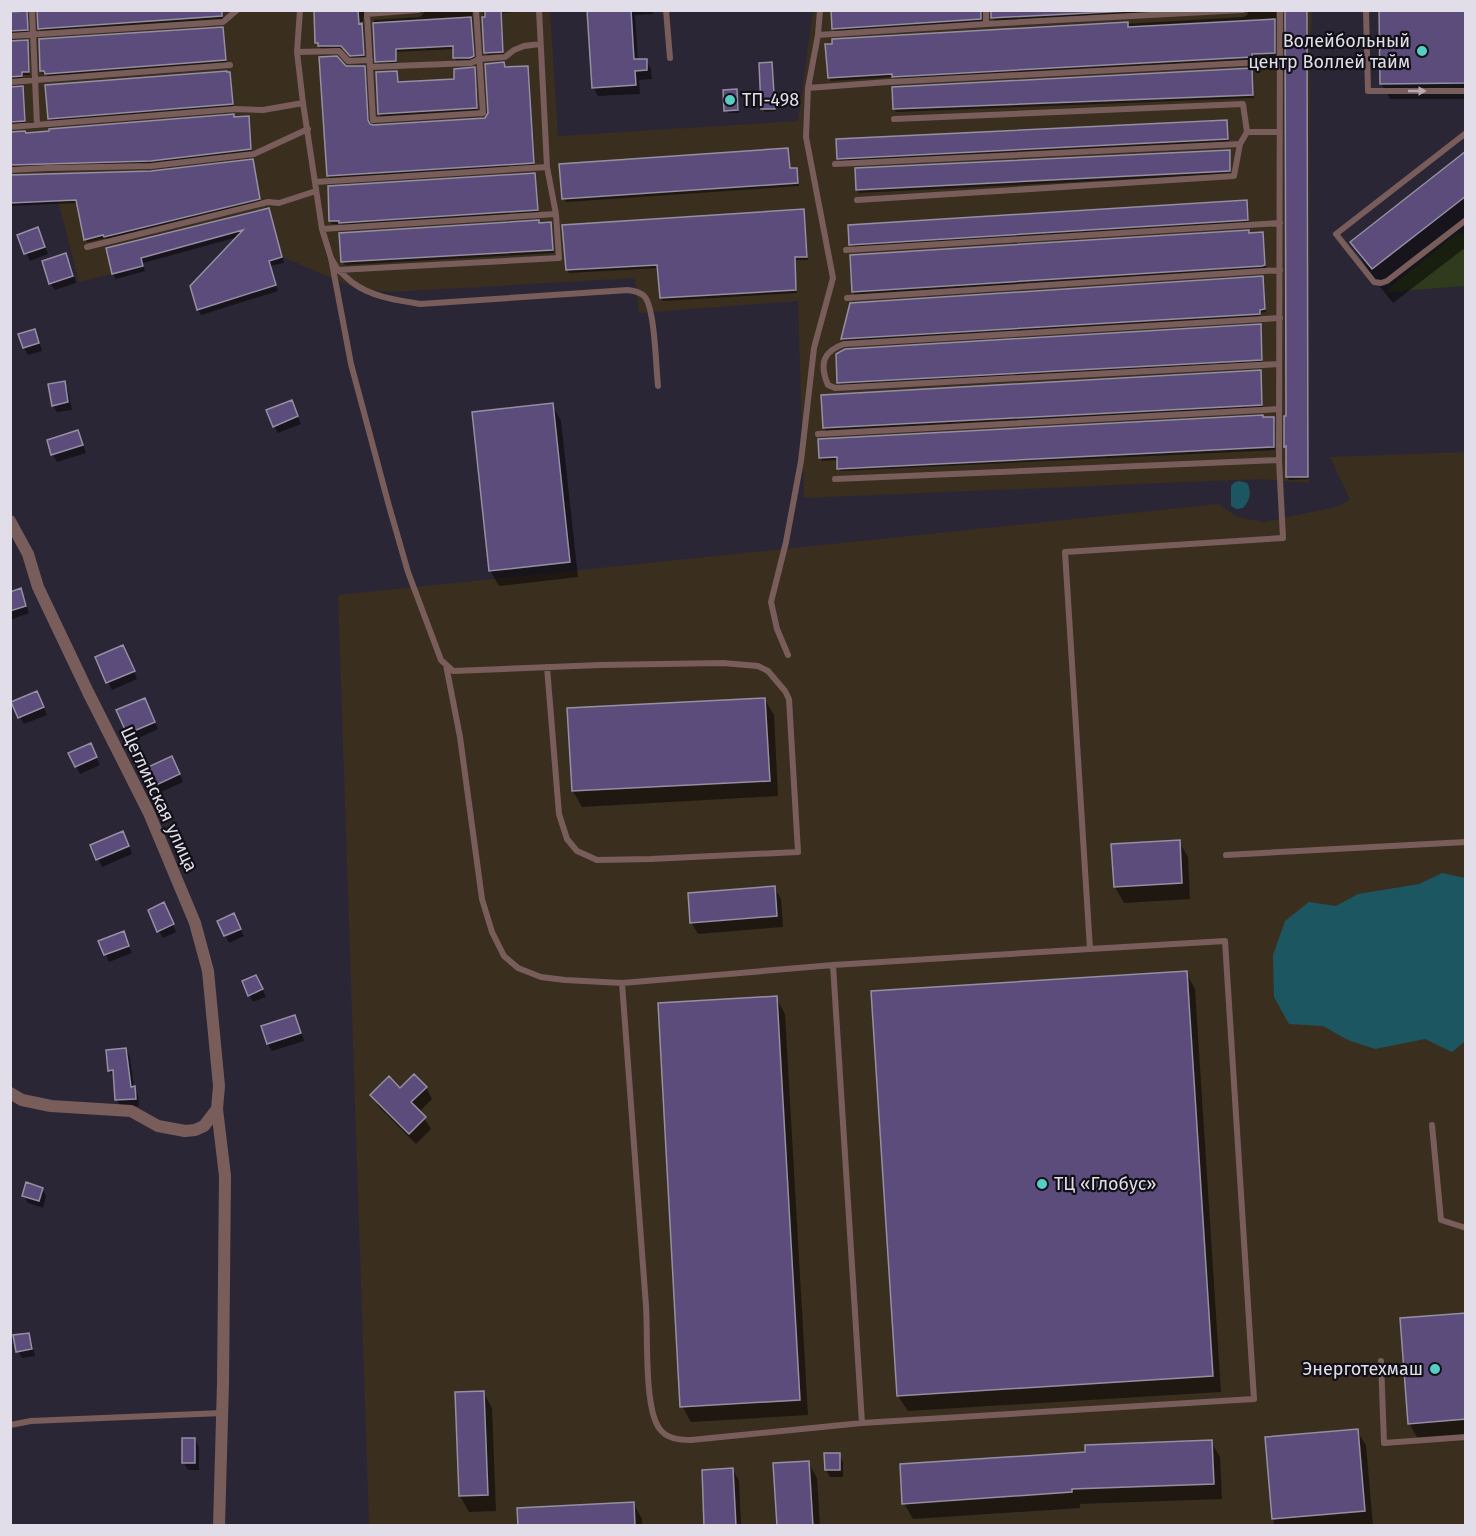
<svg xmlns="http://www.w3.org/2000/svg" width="1476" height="1536" font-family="'Fira Sans',sans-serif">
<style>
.industrial{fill:#3a2e1f}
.green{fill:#303b1d}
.water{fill:#1c5761}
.shadow{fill:#0007}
.building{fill:#5c4c7b;stroke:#958fa3;stroke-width:1.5}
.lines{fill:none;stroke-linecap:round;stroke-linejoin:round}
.service{stroke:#785d5b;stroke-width:6}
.minor{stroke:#785d5b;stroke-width:12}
.oneway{fill:#b7aab0}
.poi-dot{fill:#55cec6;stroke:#121017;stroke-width:2}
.labels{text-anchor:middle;stroke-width:4.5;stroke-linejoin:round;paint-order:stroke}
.poi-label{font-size:18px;fill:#e1dee9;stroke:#121017;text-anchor:end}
.street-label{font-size:18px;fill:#e1dee9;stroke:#121017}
</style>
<rect width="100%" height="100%" fill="#2b2636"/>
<path class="industrial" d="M10 11H550L558 136 798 121 813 11H1312L1310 54 1309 483 1259 479 804 498 798 301 639 313 635 278 392 292 357 289 283 257 269 261 259 226 141 257 143 266 79 282 58 201 11 203Z
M1465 452V1525H369L338 595 1219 504 1237 517 1264 522 1336 507 1350 500 1330 457Z"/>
<path class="green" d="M1462 233 1465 235 1463 248 1465 252V286L1387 292 1394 284 1457 234Z"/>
<path class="water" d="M1239 481 1247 483C1252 492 1250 501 1243 508L1237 509 1231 506V486L1235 482Z
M1442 873 1465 878V1041L1452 1052 1425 1039 1375 1049 1348 1040 1323 1026 1289 1024 1274 997 1273 955 1285 921 1309 902 1336 906 1358 894 1419 884Z"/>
<path class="shadow" d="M39 10H222L223 19 41 32 40 28Z
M315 10H391L365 13 363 18 365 58 353 59 344 49H322L319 46 317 43Z
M424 10H473L472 15 475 59 472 61H457L455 58 454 49 397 52V64H378L376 61 374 20 420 17 425 12Z
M483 10H532V11L502 13 504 55 488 56 486 53Z
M585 10H653V14L635 15 638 61 646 60 651 69 652 79 639 80 640 94 598 96 593 87 589 17Z
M832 10H983L982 22 835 32 833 28Z
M992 10H1190L995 21 993 18Z
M1250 10H1278L1276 13V56L1252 57 1253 60 895 79 894 77 831 81 829 77 834 41 1244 17 1247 15Z
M1287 10H1308L1309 479 1289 480 1287 476V449L1286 446V418H1287Z
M1466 10V99H1390L1381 83Z
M26 13 28 16V32L10 34V14Z
M222 29 224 32 227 63 48 77 46 74H43L41 71Z
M27 42 29 45 30 75H23V79L10 80V43Z
M504 64 505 67H527L529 70 535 165 330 179 328 176 346 68 364 67 366 70 369 126 486 119 490 113Z
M772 64 773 67 776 111 765 112 763 109Z
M474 69 476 72 478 111 381 117 379 114 377 73H396L398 76 399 84 456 80Z
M1251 69 1253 72 1254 98 896 112 895 109Z
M230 73 231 77 234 107 51 121 50 118Z
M10 88H22L24 91 26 123 10 125Z
M736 91 738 94 739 113H728L726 110Z
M248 118 250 121 252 152 153 164 10 168V133L26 134Z
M1227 122 1228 125 1229 142 840 161 838 158Z
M787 150 789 153 790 170 796 169 798 172 799 186 566 202 564 199 561 166Z
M1229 151 1231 154V174L859 193 857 190 856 170Z
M1466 153V247L1393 303 1372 277 1352 242Z
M254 164 261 202 107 240 106 238 87 242 78 203 10 206V176L151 173Z
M534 175 536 178 539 213 342 225 341 224H332L330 221 329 188Z
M1246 201 1248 205 1249 223 853 247 851 244Z
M268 210 271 215 284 263 270 266 278 291 201 315 198 310 192 286 238 237 143 263 145 271 116 279 113 274 108 249Z
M804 211 805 214 808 260H795L797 293 663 301 661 298 659 268 569 273 567 270Z
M538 222 540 224H550L552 227 554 253 345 265 343 262 341 235Z
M1262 234 1264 237 1266 268 855 295 853 292 851 256Z
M19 236H41L48 254 30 261Z
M65 255 70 262 76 283 55 290 50 283Z
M1262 278 1264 281 1266 312 1261 313V317L844 342 843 339 852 304Z
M1260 326 1262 329 1263 362 840 385 839 382Z
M34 331 38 338 42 351 28 355 24 348Z
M1260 372 1261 375 1263 407 826 431 824 428 823 396Z
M64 383 68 390 72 410 57 412 53 405Z
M291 402 301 424 278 433 274 426Z
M552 405 561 421 578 577 499 586 490 570Z
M1273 418 1275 421V450L841 471 839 468 838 460 822 461 820 457Z
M77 432 81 439 86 453 57 462 53 455 48 441Z
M20 590 24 597 29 613 10 620V593Z
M127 654 137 679 112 690 97 658Z
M41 700 47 715 24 724 20 717Z
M765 700 774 715 778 796 582 807 573 791Z
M148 707 158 729 132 741 118 711Z
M94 752 100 765 80 774 70 753Z
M176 765 183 782 159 793 148 768Z
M127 840 132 854 102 867 92 846Z
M1179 842 1188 857 1190 899 1124 903 1115 887Z
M774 888 781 899 783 927 698 934 691 922Z
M167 912 176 932 163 938 159 931Z
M241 930 244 936 229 943 226 937Z
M123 933 132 953 109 962 100 942Z
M1186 973 1195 989 1221 1392 908 1411 898 1396Z
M260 984 266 997 253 1002 249 995Z
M776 998 785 1014 808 1415 691 1422 682 1406Z
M295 1016 299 1024 304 1041 272 1051 268 1044Z
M126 1049 130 1057 134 1088 138 1095 139 1106 121 1107 117 1100 114 1077 109 1070Z
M426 1087 432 1099 419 1112 424 1118 431 1129 416 1144 378 1106 372 1095 400 1090Z
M42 1189 46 1196 43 1208 28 1203 24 1196Z
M1466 1315V1435L1418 1439 1409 1423Z
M28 1334 32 1342 35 1356 22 1358 18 1351Z
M483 1392 492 1408 496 1511 469 1512 460 1496Z
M1357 1431 1366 1445 1373 1526H1274L1266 1439Z
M195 1439 199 1447V1470H188L183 1462Z
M1211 1442 1220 1457 1222 1499 1080 1504V1508L913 1519 904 1503Z
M826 1455H839L843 1462V1477H830L826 1470Z
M808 1462 817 1478 820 1526H778Z
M733 1470 739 1481 741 1526H706Z
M633 1503 642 1519V1526H519Z"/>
<path class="building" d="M37 10H222V16L38 29Z
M314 10H358L359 24 362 23 364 55 350 56 341 46H318V43H315Z
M485 10H501L503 52 484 53 482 17H485Z
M587 10H631L634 59H647V70L635 71 636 85 592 88Z
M831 10H981V19L832 29Z
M991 10H1128V11L991 18Z
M1285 10H1307L1308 477H1286V446L1284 447V416H1286Z
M1379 10H1466V83L1380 84Z
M27 11 28 30 10 31V12Z
M471 17 474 56 470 58H453V46L396 49V61L375 62 373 23Z
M1275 19V53L1252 54V57L892 77V74L828 78 825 44H832V39L1128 22V27Z
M223 27 226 60 45 74 44 71H40L39 39Z
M28 40 29 72H22V76L10 77V41Z
M337 56 346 66H365L368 120 370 124 373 125 485 118 488 113 485 64 504 62 505 67 528 66 534 163 327 176 319 57Z
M772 62 775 109H761L759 63Z
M475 67 477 108 378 114 376 72 397 71 398 82 454 79V69Z
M1252 68 1253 95 893 109 892 87Z
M227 71V72H230L233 104 48 119 45 85Z
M23 86 25 121 10 122V87Z
M737 89 738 110 724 111 723 90Z
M234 114V117L249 116 251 149 151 161 10 165V132L25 131 26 133 49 131V129Z
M1227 120 1228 139 837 159 836 139Z
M788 148 790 168H797L798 183 562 199 559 164Z
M1230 150V171L856 190 855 168Z
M1466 151V196L1372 269 1350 242Z
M253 159 260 199 104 237 103 235 84 240 76 200 10 203V175L151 171Z
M535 173 538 210 339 223V221H329L328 186Z
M1247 200 1248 220 849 245 848 225Z
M269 208 282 257 269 261 276 285 197 310 190 286 243 230 141 258 143 266 112 274 106 248Z
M804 209 807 257H795L796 290 660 298 657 265 566 270 562 225Z
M539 220V223L551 222 553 250 341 262 339 233Z
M38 227 45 247 24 254 17 235Z
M1249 230V233L1263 232 1265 265 1262 266 852 292 850 255Z
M66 253 73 276 49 284 42 261Z
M1263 276 1265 309 1260 310V314L841 339 850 303Z
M1261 324 1262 360 837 383 836 354 845 349Z
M35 329 39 343 23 348 18 334Z
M1261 370 1262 405 823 428 821 395Z
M65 381 68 402 52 406 48 384Z
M292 400 298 416 273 427 266 410Z
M553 403 570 562 489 571 472 412Z
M1263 415V417H1274V447L837 469V457L819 458 818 439Z
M78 430 83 445 51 455 47 440Z
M21 588 26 606 10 611V592Z
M123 645 135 671 106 683 95 657Z
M37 691 44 707 18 718 11 702Z
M145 698 155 722 127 734 116 710Z
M765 698 770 781 572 791 567 708Z
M91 743 97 757 75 767 68 753Z
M172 756 180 774 154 786 146 768Z
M123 831 129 846 96 860 90 845Z
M1180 840 1182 883 1114 887 1111 844Z
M775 886 777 916 690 923 688 893Z
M164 902 174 924 157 932 148 910Z
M234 913 241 929 224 936 217 921Z
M124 931 129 946 104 955 98 941Z
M1187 971 1213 1376 897 1396 871 991Z
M256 975 263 989 248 996 242 981Z
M777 996 800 1400 680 1407 658 1003Z
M295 1015 301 1033 267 1044 261 1026Z
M126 1048 131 1087 135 1086 136 1099 115 1100 113 1070 108 1071 106 1050Z
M414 1074 427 1087 411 1102 426 1117 409 1134 370 1095 389 1076 400 1088Z
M26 1182 43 1188 39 1201 22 1196Z
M1466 1313V1419L1408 1424 1400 1318Z
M29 1333 32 1349 16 1352 13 1335Z
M484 1391 488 1495 459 1496 455 1392Z
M1358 1429 1365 1511 1272 1519 1265 1437Z
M182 1438H195V1463H182Z
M1212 1440 1214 1484 1072 1489V1492L902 1504 900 1464 1085 1452V1445Z
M824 1453H840V1470H825Z
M809 1461 813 1526H777L773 1463Z
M733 1468 736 1526H704L702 1470Z
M634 1502 635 1526H518L517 1508Z"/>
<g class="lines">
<path class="service" d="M32 10 37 125
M300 10 297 52 303 103 322 229 331 258 338 270 559 258 556 214 547 167 539 10
M418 10 367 14 373 120 483 113 476 10
M666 10 670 58
M986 10V24
M1366 10 1368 91H1466
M818 35 986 24 1243 10
M10 36 223 22 237 10
M297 52 339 51 348 61 370 60
M370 67 471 63 479 59 505 57 514 50 524 46 540 44
M10 82 230 65
M808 88 888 82 1280 61
M10 127 235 109 263 110 303 103
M1247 132H1280
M1466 133 1336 234 1374 282 1381 283 1387 281 1466 220
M835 164 1240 144
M10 170 47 168 151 166 254 154 308 129
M315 182 547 167
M857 200 1234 176 1240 144 1247 132 1243 104 894 119
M322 229 556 214
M87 247 268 202 279 203 316 191
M846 250 1280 223
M331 258 351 364 389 506 408 572 441 660 453 671 600 665 723 663 758 666 768 671 785 691 789 699 798 852 651 859 597 860 577 851 567 839 559 814 547 667
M338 270C343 274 348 279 353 283 372 297 397 300 420 304L628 290C635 291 641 292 645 297 655 310 656 368 658 386
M847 298 1280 270
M1279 364 835 388 828 385C819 364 823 351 844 344L1280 318
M818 434 1279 409
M835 479 1279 460 1280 10
M788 655 777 629 771 602 786 542 801 461 814 348 833 278 806 137 808 88 818 35 820 10
M446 665 460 737 482 899 492 932 504 956 518 968 541 977 565 980 622 983 833 965
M1226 855 1466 842
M1090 949 1225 941 1254 1399 862 1423 833 965 1090 949 1065 552 1283 538 1279 460
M622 983C630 1091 638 1198 646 1306 648 1334 644 1407 659 1428 666 1439 680 1440 691 1440L862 1423
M1432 1125 1441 1220 1466 1228
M1381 1361 1384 1443 1466 1437
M10 1425 31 1421 222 1413"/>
<path class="minor" d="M10 521 28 554 38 587 88 692 149 813 195 923 208 971 219 1086 217 1109 225 1176 223 1383 219 1526
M10 1093 22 1100 51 1106 131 1111 158 1126 185 1131 195 1130 204 1126 217 1109"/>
</g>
<defs><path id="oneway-solid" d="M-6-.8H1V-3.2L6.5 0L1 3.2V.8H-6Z" transform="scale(1.5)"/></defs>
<use class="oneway" href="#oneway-solid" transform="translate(1417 91)"/>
<g class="poi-dot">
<circle cx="1422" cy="51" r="6"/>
<circle cx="730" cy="100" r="6"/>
<circle cx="1042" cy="1184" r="6"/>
<circle cx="1435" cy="1369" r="6"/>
</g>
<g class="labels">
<g class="poi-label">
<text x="1410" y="47">Волейбольный<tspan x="1410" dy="21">центр Воллей тайм</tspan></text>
<text x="742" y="106" text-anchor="start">ТП-498</text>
<text x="1054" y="1190" text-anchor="start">ТЦ «Глобус»</text>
<text x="1423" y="1375">Энерготехмаш</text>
</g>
<g class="street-label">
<text transform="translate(159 799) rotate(65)" y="6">Щеглинская улица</text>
</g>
</g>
<rect width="1476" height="1536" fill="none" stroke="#e1dee9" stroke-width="24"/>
</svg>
